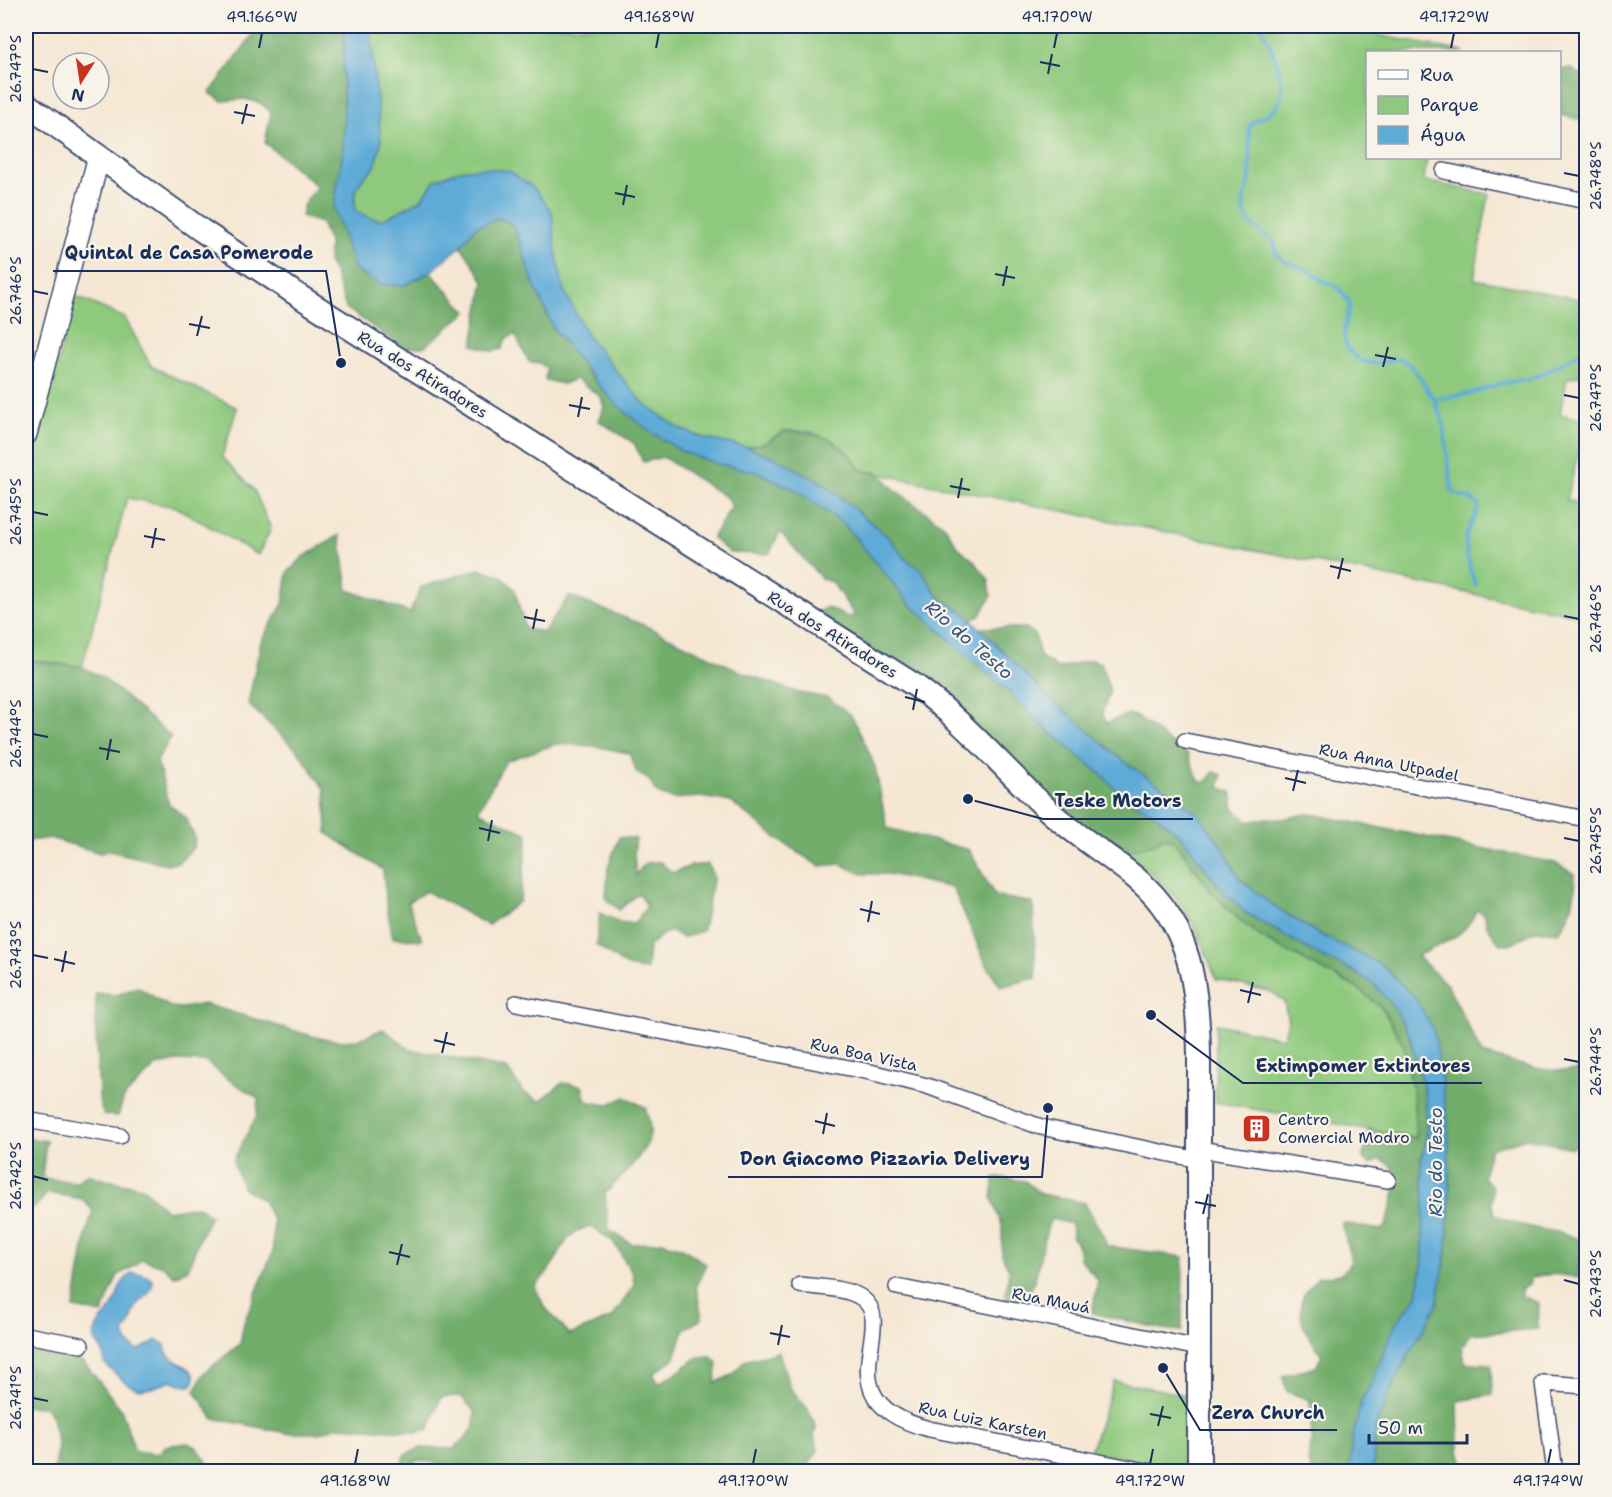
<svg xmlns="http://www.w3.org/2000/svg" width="1612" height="1497" font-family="'Shantell Sans',sans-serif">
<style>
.green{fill:#8ec97d;stroke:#547c6e;stroke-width:1.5}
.forest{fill:#72ad6c;stroke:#466e65;stroke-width:1.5;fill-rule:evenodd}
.water{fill:#5fabd8;stroke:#3d6d9b;stroke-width:1.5}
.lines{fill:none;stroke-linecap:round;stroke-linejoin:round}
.stream{stroke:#5fabd8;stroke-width:4}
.street-casing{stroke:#3c4b70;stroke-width:18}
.secondary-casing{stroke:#3c4b70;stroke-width:24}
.primary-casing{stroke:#3c4b70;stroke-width:26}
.street{stroke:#fff;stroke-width:15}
.secondary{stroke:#fff;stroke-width:21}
.primary{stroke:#fff;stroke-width:22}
.ticks{fill:none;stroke:#1b2f5e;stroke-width:2}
.labels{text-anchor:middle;stroke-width:4.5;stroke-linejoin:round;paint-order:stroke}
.street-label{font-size:16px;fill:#1b2f5e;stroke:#f7f3e8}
.poi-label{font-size:16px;fill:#1b2f5e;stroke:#f7f3e8;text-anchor:start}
.water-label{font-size:18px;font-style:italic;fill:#2f5483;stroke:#f7f3e8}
.leader{fill:none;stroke:#1b2f5e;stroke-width:2}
.callout-dot{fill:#1b2f5e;stroke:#f7f3e8;stroke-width:2}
.callout-label{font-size:18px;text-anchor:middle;font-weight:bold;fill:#1b2f5e;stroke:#f7f3e8;stroke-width:4.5;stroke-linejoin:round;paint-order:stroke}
.neatline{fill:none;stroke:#1b2f5e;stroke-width:2}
.ticks-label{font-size:15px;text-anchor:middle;fill:#1b2f5e}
</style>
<rect width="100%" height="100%" fill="#f7f3e8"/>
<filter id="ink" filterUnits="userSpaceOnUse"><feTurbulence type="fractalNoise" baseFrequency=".0167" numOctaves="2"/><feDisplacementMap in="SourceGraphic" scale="12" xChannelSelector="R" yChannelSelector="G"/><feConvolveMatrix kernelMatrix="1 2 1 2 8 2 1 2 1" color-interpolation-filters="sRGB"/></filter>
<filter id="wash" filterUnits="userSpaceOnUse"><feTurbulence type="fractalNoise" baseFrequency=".008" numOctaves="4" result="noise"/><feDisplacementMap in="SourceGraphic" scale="24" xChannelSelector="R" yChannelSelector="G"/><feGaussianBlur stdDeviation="1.35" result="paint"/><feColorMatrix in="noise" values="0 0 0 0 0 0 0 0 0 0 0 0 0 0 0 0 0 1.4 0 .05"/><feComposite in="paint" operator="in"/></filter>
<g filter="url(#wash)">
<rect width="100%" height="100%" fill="#f5e7d3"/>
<path class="green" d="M372 26H1332L1464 52H1368V158H1427L1424 181 1489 194 1474 279 1586 300V373L1567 379 1560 414 1585 420 1582 435 1586 436V450L1579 449 1567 500 1586 505V617L860 470 851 455 833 441 808 431H784L765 443 746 447 706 439 680 429 643 403 588 337 564 291 556 253 509 171 484 168 460 170 435 180 421 200 383 220 370 218 355 211C354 189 358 181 375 167Z
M75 296 125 318 151 366 237 408 222 457 254 490 271 529 258 555 176 507 127 498 82 667 36 661 26 663V484Z
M1163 837 1175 841 1212 893 1242 922 1264 939 1357 988 1382 1008 1403 1044 1413 1090 1416 1138 1215 1102 1216 1024 1283 1038 1288 1022 1284 1001 1272 992 1216 979C1192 915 1180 891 1122 852L1154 844Z
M1114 1381 1187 1395V1464L1184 1469 1090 1452Z"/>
<path class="forest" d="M259 26H345L343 77 344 124 343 152 334 207 344 234 403 286 430 272 467 312 424 347 404 348 346 308 334 272 328 263 329 242 321 223 301 216 304 204 317 186 265 143 271 112 260 103 245 99 222 101 210 93Z
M1571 68 1579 74 1586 76V121L1560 115V70Z
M498 218 509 222 516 231 535 287 554 329 597 383 619 407 683 452 718 464 757 472 794 489 845 525 911 605 1011 694 1046 729 1101 774 1123 796 1152 812 1179 834 1246 913 1323 958 1344 966 1374 984 1395 1009 1409 1034 1426 1098 1427 1138 1421 1161 1424 1199 1423 1261 1417 1296 1395 1325 1370 1387 1362 1399 1352 1440 1350 1471H1311L1308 1460 1312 1441 1310 1400 1288 1392 1282 1376 1316 1367 1322 1355C1310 1338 1294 1319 1303 1297 1306 1290 1313 1283 1318 1277L1342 1274 1351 1261 1342 1223 1380 1230 1385 1228C1389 1215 1402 1179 1392 1167 1390 1164 1383 1161 1380 1159L1370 1164 1363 1159 1369 1129 1416 1138 1413 1090 1403 1044 1382 1008 1357 988 1264 939 1242 922 1212 893 1175 841 1163 837 1154 844 1122 852 1060 805 993 741 815 613 827 607 847 617 855 616 832 582 822 579 780 532 769 554 730 553 712 538 732 506 726 497 663 457 643 462 634 443 599 421 604 407 601 397 576 379 563 384 545 380 547 369 539 363 529 362 515 334 506 339 502 349 492 351 473 345 484 281 461 246 475 227Z
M784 431C819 431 841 439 860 470L879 473 895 490 945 526 956 545 975 562 989 580 991 596 981 615 970 621 966 614 939 598 922 571 906 559 888 537 824 484 776 458 746 447 765 443Z
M340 535 348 590 410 613 421 587 479 569 500 575 515 590 525 629 544 632 569 596 646 626 744 673 799 693 828 698 851 715 866 745 875 767 887 828 969 850 995 896 1033 903 1036 978 1001 987 986 964 953 888 889 874H862L841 864 819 866 779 840 731 802 701 797 673 799 657 793 649 780 637 773 629 753 593 746 556 744 506 761 478 811 528 834 520 901 488 925 426 891 408 902 422 940 393 938 386 903 383 870 327 833 325 790 299 752 248 704 261 641 283 604 288 572 303 557Z
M979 628H1026L1035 634 1040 656 1058 668 1091 660 1101 663 1110 691 1102 714 1107 723 1129 714 1139 718 1169 742 1187 753 1199 781 1205 783 1214 772 1222 775 1219 787 1231 792 1234 809 1249 822 1267 818 1282 819 1306 814 1317 815 1555 863 1574 874C1578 891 1571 919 1558 932L1537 930 1510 944H1500L1487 926 1485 916 1477 909C1465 939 1443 942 1417 956L1448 986 1482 1054C1515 1063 1553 1077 1586 1068V1093L1582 1107 1586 1111V1134L1581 1144 1571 1148 1527 1138 1490 1149 1483 1177 1492 1186V1204L1494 1215C1503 1218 1512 1223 1522 1225 1545 1232 1567 1229 1586 1245V1257L1581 1258 1578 1278C1561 1274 1549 1273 1532 1277L1529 1285 1521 1289V1296L1539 1303 1538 1329 1471 1334 1462 1347 1465 1363 1491 1364 1492 1395 1458 1401 1459 1451 1464 1467 1462 1471H1373L1375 1428 1394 1381 1437 1305 1447 1248 1450 1189 1448 1123 1433 1031 1415 998 1382 965 1315 932 1271 904 1239 878 1222 846 1199 815 1171 793 1126 763 1043 692Z
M36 661 82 667 102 677 171 737 157 761 169 804 186 818 195 838 193 848 178 863 166 864 109 851 100 853 50 838 28 841 26 847V663Z
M619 837 636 839 634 853 636 875 645 863 660 862 673 873 690 866 708 864 714 878C708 895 708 913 702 931L683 938 670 931 663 934 649 946 647 970C620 968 617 958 596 945L600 913 619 922 634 924 647 906 639 893 619 910 606 898 608 868Z
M137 987 170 1007 183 1008 204 1004 319 1038 343 1041 357 1040 383 1029 410 1049 507 1069 523 1092 540 1101 562 1083 582 1086 586 1101 607 1105 625 1097 645 1107C648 1117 652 1128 649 1139 645 1154 616 1182 605 1194L609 1230 632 1244 662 1242 682 1248 706 1264 696 1286 702 1319 684 1329 675 1358 653 1374 659 1383 678 1372 698 1357 710 1356 718 1363 715 1383 734 1374 744 1361 779 1352 790 1388 807 1408 816 1426 814 1436 818 1450 808 1466 807 1471 622 1472C611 1465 596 1468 585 1472H441L443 1464 418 1460 410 1467 402 1464 405 1454 421 1448 454 1449 474 1428 475 1412 461 1396 441 1397 429 1429 418 1432 338 1426 319 1433H287L213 1418 195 1391 204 1373 240 1344 244 1323 273 1251V1221L263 1200 243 1188 233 1161 257 1115 258 1098 229 1080 206 1062 176 1061 156 1066 124 1097 118 1116 104 1115C97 1102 100 1092 98 1078 96 1050 94 1022 96 993L117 995ZM590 1226 613 1241 633 1274 634 1285 613 1317 570 1335 544 1306 535 1287C542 1278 551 1269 556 1259 567 1240 567 1234 590 1226Z
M26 1138 46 1141 42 1178 76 1182 87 1174 106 1180 142 1187 167 1211 197 1206 211 1216 200 1237 188 1269 174 1276 163 1266 142 1259 131 1268 118 1275 102 1314 74 1308 86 1235 93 1211 82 1199 48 1193 33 1209 26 1206Z
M994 1177 1025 1181 1041 1194 1085 1203C1092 1218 1102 1230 1107 1246L1183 1257 1182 1331 1163 1329 1092 1313 1098 1280 1080 1259 1078 1246 1073 1238 1071 1224 1051 1219C1039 1243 1041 1284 1021 1304L1005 1300 1009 1270 1002 1255V1225L992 1199Z
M30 1348 75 1358 85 1364 121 1409 135 1451 158 1454 166 1446 188 1443 198 1448 213 1471H53L58 1447 52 1417 46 1407 26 1406V1381L29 1373 26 1363V1351Z"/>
<path class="water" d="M345 26H372V47L381 143 375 167 363 177 354 193 355 211 370 218 383 220 421 200 435 180 460 170 484 168 509 171 534 188 552 212 556 253 564 291 588 337 643 403 680 429 706 439 746 447 776 458 824 484 888 537 906 559 922 571 939 598 966 614 1043 692 1126 763 1171 793 1199 815 1222 846 1239 878 1271 904 1315 932 1382 965 1415 998 1434 1031 1448 1123 1450 1189 1447 1248 1437 1305 1394 1381 1375 1428 1373 1471H1350L1352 1440 1362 1399 1370 1387 1395 1325 1417 1296 1423 1261 1424 1199 1421 1161 1427 1138 1426 1098 1409 1034 1395 1009 1374 984 1344 966 1323 958 1246 913 1224 892 1179 834 1152 812 1123 796 1101 774 1046 729 1011 694 911 605 845 525 794 489 757 472 718 464 683 452 652 433 619 407 597 383 554 329 535 287 516 231 509 222 498 218 475 227 461 246 430 272 403 286 378 284 355 270 334 207 343 152 344 124 343 77Z
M132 1273 142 1274 153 1280C151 1298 143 1294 136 1307 130 1318 134 1322 124 1332 126 1342 130 1346 139 1350L158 1340 165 1345C166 1351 167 1354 172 1358 178 1364 199 1369 194 1382 192 1385 189 1387 185 1386 181 1385 176 1382 171 1380 163 1384 153 1389 144 1389 129 1390 114 1372 104 1363 104 1360 104 1356 103 1353 100 1345 92 1342 95 1332 97 1322 106 1317 111 1309 121 1294 114 1288 132 1273Z"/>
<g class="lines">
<path class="stream" d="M1261 26C1270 45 1295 94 1272 111 1264 118 1255 117 1249 127L1250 180 1243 202 1244 213 1252 225 1274 241 1276 253 1284 261 1307 270 1327 283 1339 288 1350 303C1349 313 1345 322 1344 331 1343 350 1357 363 1375 363 1383 363 1395 358 1402 360 1414 363 1426 390 1434 399L1469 394 1503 383 1531 379 1554 368 1586 349
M1434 399 1443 421 1452 491C1462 499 1469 495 1479 505 1476 517 1471 523 1467 533 1463 544 1471 575 1476 585"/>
</g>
</g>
<g filter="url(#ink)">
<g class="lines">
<defs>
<path id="street" d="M1444 171 1586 201
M1185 741 1586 819
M516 1003 870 1072 927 1086 1041 1127 1199 1160
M26 1120 120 1136
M1199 1149 1388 1180
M800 1285C817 1287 850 1288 863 1299 899 1327 820 1401 929 1429L1151 1472
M897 1287 1199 1348
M26 1335 81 1345
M1555 1472 1543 1383 1586 1386"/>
<path id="secondary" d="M26 434 99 156"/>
<path id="primary" d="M26 104 201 230 299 296 916 686C965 722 1004 769 1048 810 1076 836 1109 855 1138 880 1191 924 1198 989 1199 1054V1472"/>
</defs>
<use href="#street" class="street-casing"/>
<use href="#secondary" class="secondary-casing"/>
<use href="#primary" class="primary-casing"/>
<use href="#street" class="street"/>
<use href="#secondary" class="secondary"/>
<use href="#primary" class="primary"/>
</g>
</g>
<path class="ticks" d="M259 48 262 33M656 48 659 33M1054 48 1057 33M1451 48 1454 33M1040 62 1060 66M33 69 48 72M1048 74 1052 54M234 112 255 116M242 124 247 104M1564 173 1579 176M615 193 635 197M623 205 627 185M995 274 1015 278M1003 286 1007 266M33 291 48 294M189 324 210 328M197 336 202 316M1375 355 1396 359M1383 367 1388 347M1564 395 1579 398M569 405 590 409M578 417 582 397M950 486 970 490M958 498 962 478M33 512 48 515M144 536 165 540M152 548 156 528M1330 566 1351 571M1338 579 1343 558M1564 616 1579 619M524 617 545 621M533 629 537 609M905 697 925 702M913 710 917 689M33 734 48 737M99 748 120 752M107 760 111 739M1285 778 1306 783M1293 791 1298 770M479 828 500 833M1564 838 1579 841M488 841 492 820M860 909 880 914M868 922 872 901M33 955 48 958M54 959 75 964M62 972 66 951M1240 990 1261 995M1248 1003 1253 982M434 1040 455 1045M442 1053 447 1032M1564 1059 1579 1062M815 1121 835 1126M823 1134 827 1113M33 1176 48 1180M1195 1202 1216 1206M1203 1214 1208 1194M389 1252 410 1257M397 1265 402 1244M1564 1280 1579 1284M770 1333 790 1337M778 1345 782 1325M33 1398 48 1401M1150 1414 1171 1418M1158 1426 1163 1406M355 1464 358 1449M753 1464 756 1449M1150 1464 1153 1449M1548 1464 1551 1449"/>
<defs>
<symbol id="building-square" viewBox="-11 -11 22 22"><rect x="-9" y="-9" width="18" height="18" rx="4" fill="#c8321e" stroke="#f7f3e8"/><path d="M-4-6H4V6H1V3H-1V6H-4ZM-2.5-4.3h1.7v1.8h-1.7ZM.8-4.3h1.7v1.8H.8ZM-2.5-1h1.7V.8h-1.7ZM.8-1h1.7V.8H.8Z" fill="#fff"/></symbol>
</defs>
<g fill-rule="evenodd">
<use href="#building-square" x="1240" y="1112" width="33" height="33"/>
</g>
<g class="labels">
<g class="street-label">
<text transform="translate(423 374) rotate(32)" y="6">Rua dos Atiradores</text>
<text transform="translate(833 634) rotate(32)" y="6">Rua dos Atiradores</text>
<text transform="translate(1389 762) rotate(11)" y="6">Rua Anna Utpadel</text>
<text transform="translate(864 1054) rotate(12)" y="6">Rua Boa Vista</text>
<text transform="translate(1051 1300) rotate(11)" y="6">Rua Mauá</text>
<text transform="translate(983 1420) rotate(12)" y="6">Rua Luiz Karsten</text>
</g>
<g class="poi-label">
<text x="1278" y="1125">Centro<tspan x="1278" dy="18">Comercial Modro</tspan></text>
</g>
<g class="water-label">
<text transform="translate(969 640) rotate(41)" y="6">Rio do Testo</text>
<text transform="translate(1436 1162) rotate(-90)" y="6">Rio do Testo</text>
</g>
</g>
<path class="leader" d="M341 363L326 271H53M968 799L1043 819H1193M1151 1015L1243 1083H1482M1048 1108L1042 1177H728M1163 1368L1200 1430H1337"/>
<g class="callout-dot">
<circle cx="341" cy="363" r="6"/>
<circle cx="968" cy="799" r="6"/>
<circle cx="1151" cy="1015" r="6"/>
<circle cx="1048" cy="1108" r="6"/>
<circle cx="1163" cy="1368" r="6"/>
</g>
<g class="callout-label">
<text x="189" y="259">Quintal de Casa Pomerode</text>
<text x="1118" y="807">Teske Motors</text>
<text x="1363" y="1072">Extimpomer Extintores</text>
<text x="885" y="1165">Don Giacomo Pizzaria Delivery</text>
<text x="1268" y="1419">Zera Church</text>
</g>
<rect width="1612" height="1497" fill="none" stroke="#f7f3e8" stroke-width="66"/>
<rect x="1366" y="51" width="195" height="108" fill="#f7f3e8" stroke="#9fa5b1" stroke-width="1.5"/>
<rect x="1378" y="70" width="30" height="9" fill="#ffffff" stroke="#9fa5b1" stroke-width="1.5"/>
<text x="1420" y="81" font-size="18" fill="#1b2f5e">Rua</text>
<rect x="1378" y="96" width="30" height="18" fill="#8ec97d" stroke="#9fa5b1" stroke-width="1.5"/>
<text x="1420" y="111" font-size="18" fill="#1b2f5e">Parque</text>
<rect x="1378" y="126" width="30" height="18" fill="#5fabd8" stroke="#9fa5b1" stroke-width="1.5"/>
<text x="1420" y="141" font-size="18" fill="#1b2f5e">Água</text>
<g transform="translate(81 81) rotate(192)"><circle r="28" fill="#f7f3e8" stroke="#9fa5b1" stroke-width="1.5"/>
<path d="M0-4.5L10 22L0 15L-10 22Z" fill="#c8321e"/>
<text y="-9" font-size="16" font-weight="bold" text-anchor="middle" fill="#1b2f5e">N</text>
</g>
<path d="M1369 1434v9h98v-9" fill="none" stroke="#1b2f5e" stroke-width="3"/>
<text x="1378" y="1434" font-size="18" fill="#1b2f5e" stroke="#f7f3e8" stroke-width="4.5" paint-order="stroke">50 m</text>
<rect x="33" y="33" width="1546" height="1431" class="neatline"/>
<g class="ticks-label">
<text x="262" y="22">49.166°W</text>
<text x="659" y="22">49.168°W</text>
<text x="1057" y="22">49.170°W</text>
<text x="1454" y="22">49.172°W</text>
<text transform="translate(16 69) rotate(-90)" y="5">26.747°S</text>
<text transform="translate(1596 176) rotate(-90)" y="5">26.748°S</text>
<text transform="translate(16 291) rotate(-90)" y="5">26.746°S</text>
<text transform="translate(1596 398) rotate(-90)" y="5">26.747°S</text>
<text transform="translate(16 512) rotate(-90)" y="5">26.745°S</text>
<text transform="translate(1596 619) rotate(-90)" y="5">26.746°S</text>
<text transform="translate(16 734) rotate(-90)" y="5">26.744°S</text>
<text transform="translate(1596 841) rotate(-90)" y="5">26.745°S</text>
<text transform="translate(16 955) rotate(-90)" y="5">26.743°S</text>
<text transform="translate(1596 1062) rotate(-90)" y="5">26.744°S</text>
<text transform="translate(16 1176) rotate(-90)" y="5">26.742°S</text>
<text transform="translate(1596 1284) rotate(-90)" y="5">26.743°S</text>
<text transform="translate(16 1398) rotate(-90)" y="5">26.741°S</text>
<text x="355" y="1486">49.168°W</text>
<text x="753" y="1486">49.170°W</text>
<text x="1150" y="1486">49.172°W</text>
<text x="1548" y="1486">49.174°W</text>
</g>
</svg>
